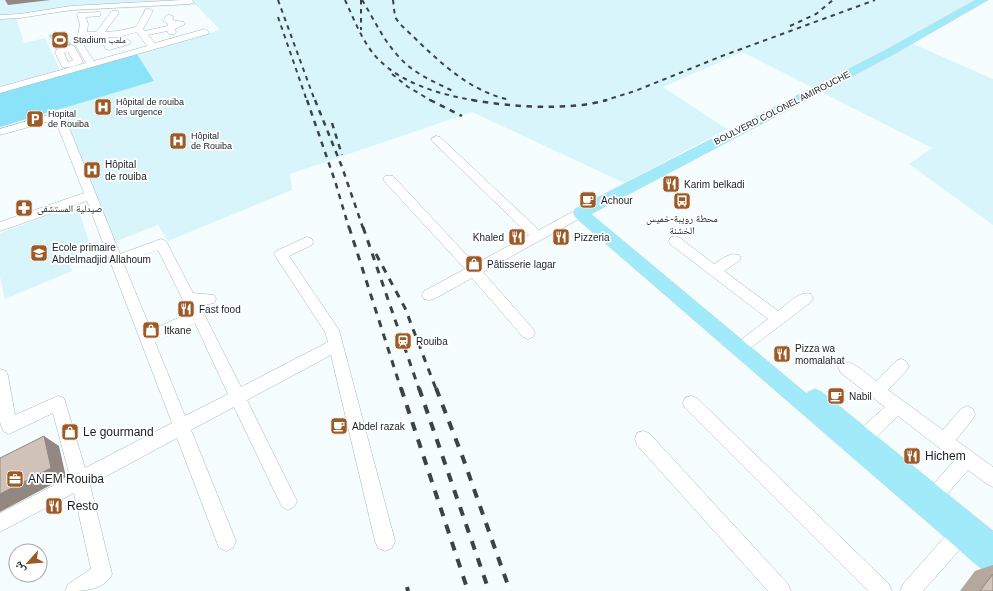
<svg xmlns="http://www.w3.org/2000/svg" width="993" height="591" font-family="Arial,'Noto Naskh Arabic',sans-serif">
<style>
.built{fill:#d9f5fc}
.green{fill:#8ae3f8}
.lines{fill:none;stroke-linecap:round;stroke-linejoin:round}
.minor-casing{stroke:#a6b8bc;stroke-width:1}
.major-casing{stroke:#d5d7d7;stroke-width:1}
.minor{fill:#fff;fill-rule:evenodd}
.major{fill:#a1eafa;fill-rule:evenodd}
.rail-far3{stroke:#3c4345;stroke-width:2;stroke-dasharray:4.5 4.5;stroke-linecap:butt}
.rail-far2{stroke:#3c4345;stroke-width:2.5;stroke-dasharray:5.5 5.5;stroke-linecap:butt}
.rail-far1{stroke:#3c4345;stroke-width:3;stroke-dasharray:7 7;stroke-linecap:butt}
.rail{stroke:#3c4345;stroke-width:4;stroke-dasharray:9 9;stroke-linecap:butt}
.wall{fill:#b3a79e}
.shaded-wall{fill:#928881}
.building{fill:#d0c2b8;stroke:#928881}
.labels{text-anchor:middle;stroke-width:3.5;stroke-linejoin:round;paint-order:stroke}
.far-poi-label{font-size:9px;fill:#181f21;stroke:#fff;text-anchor:start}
.far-street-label{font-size:9px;fill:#181f21;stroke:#fff}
.poi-label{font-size:10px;fill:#181f21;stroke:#fff;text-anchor:start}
.near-poi-label{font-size:12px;fill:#181f21;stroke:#fff;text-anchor:start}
</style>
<rect width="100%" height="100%" fill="#f5fdfe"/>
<path class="built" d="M0 0H978L904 40 993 79V225L909 164 932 148 742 52 663 87 727 129 624 183 472 112 290 174 292 190 168 241 158 225 114 242 62 108 154 81 137 54 220 30 196 5 72 11 16 18 24 43 45 38 60 70 0 87Z
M68 208 78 209 91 247 67 258 72 271 5 299 0 277V233Z"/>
<path class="green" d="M64 31 71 45 55 49 49 35Z
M137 54 154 81 0 127V92Z"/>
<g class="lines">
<defs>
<path id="minor" d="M182 0H192L194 2 190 4 71 10 20 18 0 19V15L20 14 71 6Z
M146 9H149L153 11 143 29 145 31 167 26 168 24 163 21 167 15H170L174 17 172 20 184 22 185 24 175 29 176 32 175 34H169L167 31 148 35 155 43 205 29 209 32 208 34 0 93V87L86 63 76 46 80 24 77 15 78 13 100 12 101 14 100 16 86 17 88 24 87 32H96L112 11H118L119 13 105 32 118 31 136 27ZM137 32 147 46 94 61 84 46 86 38 102 37 101 39 106 49 109 50 130 44 131 42 127 39 112 44 108 37H118Z
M71 45 74 46 83 62C79 66 67 68 62 67L55 52 56 50ZM68 52 73 60 68 62 64 53Z
M55 113 66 120 120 254 161 239 166 241 193 293 214 295 216 299 214 303 209 304H199L241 387 328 342 325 332 274 254 276 251 302 239 307 237 312 239 313 242 312 245 289 256 339 330 395 541 392 548 385 551 378 548 375 541 331 355 247 400 294 495 297 501 294 507 288 510 282 507 234 407 191 430 236 541 233 548 226 551 219 548 177 438 90 485 112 574C104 591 83 591 65 591L68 584 91 569 74 493 0 532V513L70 477 53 413 9 434 3 431 0 422V369L6 371 8 376 15 415 58 396 64 398 85 468 172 423 87 201 0 231V222L84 193 56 122 54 120 0 135V129ZM158 250 184 302 188 303 186 307 189 313 151 330 123 262ZM195 323 228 394 185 416 155 342Z
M436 136 440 137 539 230 576 210 580 209 584 210 586 213 584 216 483 272 533 329 535 333 533 337 528 339 523 337 472 278 434 299 429 300 424 299 422 295 424 291 465 269 385 182 383 179 385 176H393L475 264 529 235 432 141 431 139Z
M675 236 680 238 714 264C722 259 730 252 739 255L741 258 739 261 724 271 778 311C787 305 799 290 811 294L813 298 811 302 753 346 748 348 743 346 741 342 743 338 768 319 670 244 669 241 670 238Z
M901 359 906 361 909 366 906 371 888 390 943 430 961 409 967 406 973 409 975 414 973 419 956 440 993 467V487L987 484 968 470 940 502 934 505 928 502 925 496 928 490 955 460 898 416 869 444 863 446 857 444 855 438 857 432 885 407 841 373 838 368 841 363C853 359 866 374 876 381L896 361Z
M691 396 697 398 889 584 892 591H868L685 408 683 403 685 398Z
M643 431 649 433 788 584 791 591H768L637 445 635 439 637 433Z
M964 521 971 523 973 530 971 537 923 591H900L903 584 957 523Z"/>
<path id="major" d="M976 0H988L894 54 591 214 807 394 808 392 815 389 822 392 993 531V576L985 572 575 217 573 213 575 209 886 50Z"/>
</defs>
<use href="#minor" class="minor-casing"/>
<use href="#major" class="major-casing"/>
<use href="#minor" class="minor"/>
<use href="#major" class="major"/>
<path class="rail-far3" d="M278 0 315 101
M345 0C353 17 360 36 372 52 396 83 441 95 478 101
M361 0V30
M362 0C374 19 383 40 399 57 413 73 434 82 453 91
M393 0 395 17 400 24C433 55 464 90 510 100
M278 17 307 101
M790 26 816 14 833 0
M392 74 408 87 432 101
M603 101 635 91 722 56 875 0"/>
<path class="rail-far2" d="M307 100 335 181 349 228
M315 100 342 167 363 228
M430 100 462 116
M472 100C511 107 568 111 607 100
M332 123 342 155"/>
<path class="rail-far1" d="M349 227 401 389
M363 227 419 389
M376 254 405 308 436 389"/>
<path class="rail" d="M401 388 468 591
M419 388 489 591
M436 388 463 458 510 591
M407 587 408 591"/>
</g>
<path class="wall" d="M993 565V591H960L975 571Z"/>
<path class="shaded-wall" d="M5 0H50L8 5Z
M44 436 59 446 66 477 0 512V494Z"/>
<path class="building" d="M44 436 51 468 0 494V458Z
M993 574V591H980Z"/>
<defs>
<symbol id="stadium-square" viewBox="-11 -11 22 22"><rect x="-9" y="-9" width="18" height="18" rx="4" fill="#9b5a26" stroke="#fff"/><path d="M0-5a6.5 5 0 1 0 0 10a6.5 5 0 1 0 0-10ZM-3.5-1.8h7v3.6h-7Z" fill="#fff"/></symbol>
<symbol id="hospital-square" viewBox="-11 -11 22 22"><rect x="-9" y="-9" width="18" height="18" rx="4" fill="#9b5a26" stroke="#fff"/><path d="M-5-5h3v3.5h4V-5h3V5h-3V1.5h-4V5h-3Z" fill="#fff"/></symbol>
<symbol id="parking-square" viewBox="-11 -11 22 22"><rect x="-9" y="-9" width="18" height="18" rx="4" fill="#9b5a26" stroke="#fff"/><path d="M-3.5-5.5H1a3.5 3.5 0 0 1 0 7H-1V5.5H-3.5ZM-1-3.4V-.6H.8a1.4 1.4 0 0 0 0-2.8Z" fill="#fff"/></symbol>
<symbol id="restaurant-square" viewBox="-11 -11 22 22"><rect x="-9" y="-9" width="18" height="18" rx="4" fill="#9b5a26" stroke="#fff"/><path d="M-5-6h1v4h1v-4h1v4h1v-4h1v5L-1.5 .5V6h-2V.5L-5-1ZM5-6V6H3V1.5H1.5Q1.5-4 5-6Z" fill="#fff"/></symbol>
<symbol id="cafe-square" viewBox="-11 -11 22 22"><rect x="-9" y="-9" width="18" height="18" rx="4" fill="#9b5a26" stroke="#fff"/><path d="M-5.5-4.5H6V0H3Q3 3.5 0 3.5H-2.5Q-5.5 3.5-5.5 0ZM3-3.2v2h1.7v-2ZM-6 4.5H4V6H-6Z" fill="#fff"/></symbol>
<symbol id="bus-square" viewBox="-11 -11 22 22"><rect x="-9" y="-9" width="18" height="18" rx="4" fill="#9b5a26" stroke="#fff"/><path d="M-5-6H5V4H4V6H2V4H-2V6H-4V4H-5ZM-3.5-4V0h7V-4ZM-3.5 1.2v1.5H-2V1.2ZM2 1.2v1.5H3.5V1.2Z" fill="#fff"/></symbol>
<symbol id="pharmacy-square" viewBox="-11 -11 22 22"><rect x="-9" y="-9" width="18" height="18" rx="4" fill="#9b5a26" stroke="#fff"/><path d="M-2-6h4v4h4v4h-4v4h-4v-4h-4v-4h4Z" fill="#fff"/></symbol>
<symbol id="school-square" viewBox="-11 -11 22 22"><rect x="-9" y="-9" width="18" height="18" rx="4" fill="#9b5a26" stroke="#fff"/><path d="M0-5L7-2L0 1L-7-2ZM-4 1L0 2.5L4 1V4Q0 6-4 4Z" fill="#fff"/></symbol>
<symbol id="shop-square" viewBox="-11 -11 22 22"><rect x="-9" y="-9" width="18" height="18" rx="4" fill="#9b5a26" stroke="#fff"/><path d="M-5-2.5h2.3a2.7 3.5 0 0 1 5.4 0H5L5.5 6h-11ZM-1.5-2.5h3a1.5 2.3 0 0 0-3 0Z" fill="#fff"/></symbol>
<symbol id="station-square" viewBox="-11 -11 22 22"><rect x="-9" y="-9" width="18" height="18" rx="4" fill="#9b5a26" stroke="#fff"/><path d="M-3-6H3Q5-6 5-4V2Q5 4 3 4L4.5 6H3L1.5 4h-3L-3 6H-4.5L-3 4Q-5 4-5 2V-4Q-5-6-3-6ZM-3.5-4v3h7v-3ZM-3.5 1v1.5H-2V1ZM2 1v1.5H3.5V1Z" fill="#fff"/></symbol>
<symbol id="office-square" viewBox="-11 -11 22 22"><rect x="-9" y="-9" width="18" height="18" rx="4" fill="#9b5a26" stroke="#fff"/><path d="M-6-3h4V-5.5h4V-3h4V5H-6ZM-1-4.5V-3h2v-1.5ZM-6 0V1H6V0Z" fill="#fff"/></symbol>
</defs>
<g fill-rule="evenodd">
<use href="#stadium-square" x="50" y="30" width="20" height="20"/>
<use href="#hospital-square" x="93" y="97" width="20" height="20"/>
<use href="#parking-square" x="25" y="109" width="20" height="20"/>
<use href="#hospital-square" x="168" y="131" width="20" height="20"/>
<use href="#hospital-square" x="82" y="160" width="20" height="20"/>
<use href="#restaurant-square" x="661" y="174" width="20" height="20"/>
<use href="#cafe-square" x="578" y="190" width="20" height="20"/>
<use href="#bus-square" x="672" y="191" width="20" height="20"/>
<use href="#pharmacy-square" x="14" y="198" width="20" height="20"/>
<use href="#restaurant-square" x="507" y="227" width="20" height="20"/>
<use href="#restaurant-square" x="551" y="227" width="20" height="20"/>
<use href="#school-square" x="29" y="243" width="20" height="20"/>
<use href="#shop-square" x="464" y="254" width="20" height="20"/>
<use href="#restaurant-square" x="176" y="299" width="20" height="20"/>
<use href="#shop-square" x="141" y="320" width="20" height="20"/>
<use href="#station-square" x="393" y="331" width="20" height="20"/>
<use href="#restaurant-square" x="772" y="344" width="20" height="20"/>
<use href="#cafe-square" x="826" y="386" width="20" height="20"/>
<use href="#cafe-square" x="329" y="416" width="20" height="20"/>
<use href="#shop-square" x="60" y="422" width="20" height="20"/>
<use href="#restaurant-square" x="902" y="446" width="20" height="20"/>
<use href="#office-square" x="5" y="469" width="20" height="20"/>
<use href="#restaurant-square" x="44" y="496" width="20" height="20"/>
</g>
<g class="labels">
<g class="far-poi-label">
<text x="73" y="43">Stadium ملعب</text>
<text x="116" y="105">Hôpital de rouiba<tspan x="116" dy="10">les urgence</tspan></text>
<text x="48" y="117">Hopital<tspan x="48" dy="10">de Rouiba</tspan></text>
<text x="191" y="139">Hôpital<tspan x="191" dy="10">de Rouiba</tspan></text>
</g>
<g class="far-street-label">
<text transform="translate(782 108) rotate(-27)" y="3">BOULVERD COLONEL AMIROUCHE</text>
</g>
<g class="poi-label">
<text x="105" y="168">Hôpital<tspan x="105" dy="12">de rouiba</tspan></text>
<text x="684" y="188">Karim belkadi</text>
<text x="601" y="204">Achour</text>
<text x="37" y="212">صيدلية المستشفى</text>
<text x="682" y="222" text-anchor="middle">محطة رويبة-خميس<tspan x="682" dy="12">الخشنة</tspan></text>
<text x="504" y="241" text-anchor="end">Khaled</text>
<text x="574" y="241">Pizzeria</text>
<text x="52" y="251">Ecole primaire<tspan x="52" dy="12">Abdelmadjid Allahoum</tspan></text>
<text x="487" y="268">Pâtisserie lagar</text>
<text x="199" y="313">Fast food</text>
<text x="164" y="334">Itkane</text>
<text x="416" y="345">Rouiba</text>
<text x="795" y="352">Pizza wa<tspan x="795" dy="12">momalahat</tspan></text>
<text x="849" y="400">Nabil</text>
<text x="352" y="430">Abdel razak</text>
</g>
<g class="near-poi-label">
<text x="83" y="436">Le gourmand</text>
<text x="925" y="460">Hichem</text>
<text x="28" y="483">ANEM Rouiba</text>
<text x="67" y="510">Resto</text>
</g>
</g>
<g transform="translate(28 563) rotate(243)"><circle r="19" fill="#ffffff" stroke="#a3a5a6"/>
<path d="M0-3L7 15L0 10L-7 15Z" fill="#9b5a26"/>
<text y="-6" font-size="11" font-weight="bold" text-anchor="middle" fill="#181f21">ش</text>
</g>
</svg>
